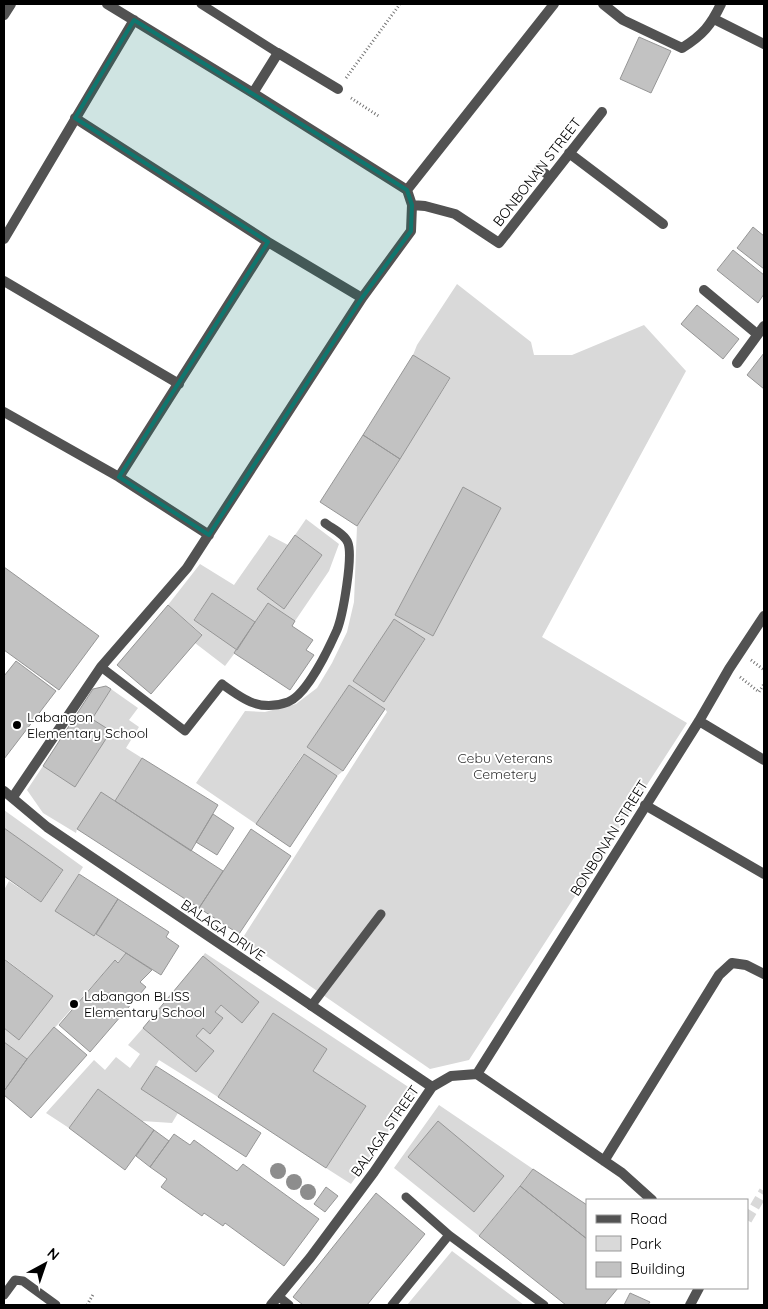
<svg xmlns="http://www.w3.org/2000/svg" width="768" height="1309" font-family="Quicksand,sans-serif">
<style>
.green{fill:#d9d9d9;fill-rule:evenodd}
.building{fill:#c2c2c2;stroke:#969696}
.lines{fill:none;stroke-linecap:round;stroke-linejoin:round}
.street-tunnel{stroke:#d9d9d9;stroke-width:10;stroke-dasharray:10 5;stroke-linecap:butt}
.path{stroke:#747474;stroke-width:3;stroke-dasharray:1 2.5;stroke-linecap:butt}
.lane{stroke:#525252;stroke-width:9}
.street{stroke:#525252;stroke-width:10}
.tree{fill:#8d8d8d}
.marked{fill:#0f766e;fill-opacity:0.2;stroke:#0f766e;stroke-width:4;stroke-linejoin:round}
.poi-dot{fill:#000;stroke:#fff;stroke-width:2}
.labels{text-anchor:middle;stroke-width:4;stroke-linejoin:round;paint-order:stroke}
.street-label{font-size:14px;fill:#000;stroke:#fff}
.poi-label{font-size:14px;fill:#000;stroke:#fff;text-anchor:start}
.park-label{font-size:14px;fill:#303030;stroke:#fff}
</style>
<rect width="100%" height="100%" fill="#fff"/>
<path class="green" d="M457 284 531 342 534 355H572L644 325 686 371 542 637 687 723 469 1060 430 1069 242 939 387 712 385 709 349 685 307 747 343 771 337 776 303 754 256 824 196 783 245 711 265 712 296 704 317 688 332 663 347 632 354 602 357 526 450 379 413 355 417 345ZM463 488 501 508 433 636 395 615ZM394 619 425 640 384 701 353 681Z
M306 519 339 544 329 571 295 621 268 603 255 622 212 593 194 619 237 650 225 666 195 643 202 634 168 605 200 564 234 585 269 535 288 545 257 589 284 608 322 555 295 535Z
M111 689 138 708 129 720 139 727 126 748 142 758 115 801 77 829 76 833 43 813 27 790 43 766 75 786 92 719Z
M4 810 83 867 56 911 94 935 96 934 126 953 118 962 115 960 27 1059 4 1042V1028L19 1040 53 996 4 958V890L9 881 41 902 63 871 4 828Z
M205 953 416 1092 351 1184 326 1168 366 1106 313 1071 327 1049 273 1013 218 1097 159 1060 142 1089 178 1113 172 1123 142 1121 98 1089 69 1128 46 1113 94 1060 105 1070 116 1057 130 1068 140 1054 128 1045 143 1028 196 1072 213 1051 196 1036 203 1028 210 1034 222 1018 215 1012 221 1005 242 1022 203 956Z
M439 1105 533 1169 479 1236 394 1168Z
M452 1251 524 1305H407Z"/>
<path class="building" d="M639 37 671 51 651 93 620 79Z
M753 227 764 236V269L737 248Z
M733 250 764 275V294L758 303 717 270Z
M697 305 739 339 723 359 681 324Z
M764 353V389L747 375Z
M413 355 450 378 400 459 363 435Z
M363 435 400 459 357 526 320 502Z
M463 487 501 508 433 636 395 615Z
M295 535 322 555 284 609 257 589Z
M4 567 99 636 59 690 4 650Z
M212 593 255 622 237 650 194 620Z
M268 603 295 621 292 626 313 640 306 650 314 655 290 690 234 653Z
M168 605 202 635 151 694 117 665Z
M394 619 425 639 384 702 353 681Z
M16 661 56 691 4 759V676Z
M349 685 385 709 343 771 307 747Z
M106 686 111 689 92 719 111 731 75 787 43 766 93 689Z
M304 754 337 776 290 847 256 824Z
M142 758 218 805 191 851 115 801Z
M101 792 223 871 199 908 77 829Z
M213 814 234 828 217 855 196 842Z
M4 828 63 870 41 902 4 876Z
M251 829 291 856 239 934 199 908Z
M79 874 118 899 94 936 55 911Z
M118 899 169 932 166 937 179 946 161 975 96 934Z
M126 953 152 970 140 982 146 987 90 1052 59 1025 115 960 118 963Z
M203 956 259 1002 242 1023 221 1005 215 1012 223 1018 210 1034 203 1028 196 1036 214 1051 196 1072 143 1028Z
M4 959 53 996 19 1040 4 1028Z
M273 1013 327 1049 313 1071 366 1106 326 1168 218 1097Z
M54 1027 87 1055 31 1118 4 1095V1091L27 1059Z
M4 1042 27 1059 4 1091Z
M156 1066 261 1133 246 1157 141 1089Z
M98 1089 154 1130 125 1170 69 1128Z
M438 1121 504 1176 474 1212 408 1157Z
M154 1130 169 1141 150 1167 136 1156Z
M174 1134 190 1145 194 1140 237 1171 243 1164 319 1219 284 1266 225 1223 223 1226 204 1213 202 1216 161 1187 167 1179 150 1167Z
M533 1169 587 1205V1239L520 1186Z
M520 1186 587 1239V1288H618L604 1305H566L479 1236Z
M326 1187 338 1196 325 1212 314 1204Z
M376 1193 425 1234 367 1305H303L293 1297Z
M630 1293 650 1302 648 1305H624Z"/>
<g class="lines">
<path class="street-tunnel" d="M747 1220 764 1191"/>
<path class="path" d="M346 78 400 4
M351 98 380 117
M751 660 764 670
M740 677 759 692 764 684
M87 1305 94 1293"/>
<path class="lane" d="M201 4 278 53
M539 168 550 177
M101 667 185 731 222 684C244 700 260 712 288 702 307 695 329 648 337 630 343 615 353 557 348 543 345 534 331 528 325 523
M311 1006 381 914
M406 1197 449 1235 544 1305
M4 1295 15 1280 23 1281 56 1305
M278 1296 289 1305
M392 1305 449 1235"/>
<path class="street" d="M603 4 623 20 682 48C703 35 711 25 721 4
M4 15 11 4
M714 19 764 44
M253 93 278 53 338 89
M75 118 268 242 362 298
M569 153 663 224
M407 190 554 4
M412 205 425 206 455 214 499 243 602 112
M4 239 134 20
M4 281 179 384
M704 290 757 334
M737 363 764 326
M4 412 119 477 209 535
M119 477 268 242
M699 721 764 760
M4 791 47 827 432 1087
M13 797 101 667 187 568 362 298 411 231 412 205 407 190 253 93 107 4
M645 805 764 874
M477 1074 699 721 729 669 764 616
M604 1161 719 975 732 963 746 965 764 974
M271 1305 310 1258 374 1172 432 1087 451 1076 477 1074 622 1173 652 1200
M690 1305 699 1288"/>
</g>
<g class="tree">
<circle cx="278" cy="1171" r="8"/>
<circle cx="294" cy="1182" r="8"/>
<circle cx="308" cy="1192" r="8"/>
</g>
<path class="marked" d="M134 20 407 190 412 205 411 231 362 298 209 535 119 477 268 242 75 118Z"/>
<g class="poi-dot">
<circle cx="17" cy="725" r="5"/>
<circle cx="74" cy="1004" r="5"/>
</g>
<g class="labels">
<g class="street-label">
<text transform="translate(537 172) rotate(-52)" y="5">BONBONAN STREET</text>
<text transform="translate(609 838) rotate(-58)" y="5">BONBONAN STREET</text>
<text transform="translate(223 930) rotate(34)" y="5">BALAGA DRIVE</text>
<text transform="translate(385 1131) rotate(-55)" y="5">BALAGA STREET</text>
</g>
<g class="poi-label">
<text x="27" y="722">Labangon<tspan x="27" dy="16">Elementary School</tspan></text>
<text x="84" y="1001">Labangon BLISS<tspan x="84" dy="16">Elementary School</tspan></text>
</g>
<g class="park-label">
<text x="505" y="763">Cebu Veterans<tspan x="505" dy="16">Cemetery</tspan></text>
</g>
</g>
<rect width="768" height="1309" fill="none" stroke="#000000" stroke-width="10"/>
<rect x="586" y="1199" width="162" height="90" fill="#ffffff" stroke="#999999"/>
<rect x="596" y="1215" width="25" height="8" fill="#525252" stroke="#999999"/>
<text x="630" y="1224" font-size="15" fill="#000000">Road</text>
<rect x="596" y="1236" width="25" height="15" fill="#d9d9d9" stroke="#999999"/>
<text x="630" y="1249" font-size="15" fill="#000000">Park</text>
<rect x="596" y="1262" width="25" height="15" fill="#c2c2c2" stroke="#999999"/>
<text x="630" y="1274" font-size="15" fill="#000000">Building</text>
<g transform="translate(45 1264) rotate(40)" stroke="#ffffff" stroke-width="4" paint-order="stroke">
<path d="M0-4L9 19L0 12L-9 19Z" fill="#000000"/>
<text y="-8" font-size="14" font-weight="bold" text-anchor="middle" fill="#000000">N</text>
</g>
</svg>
